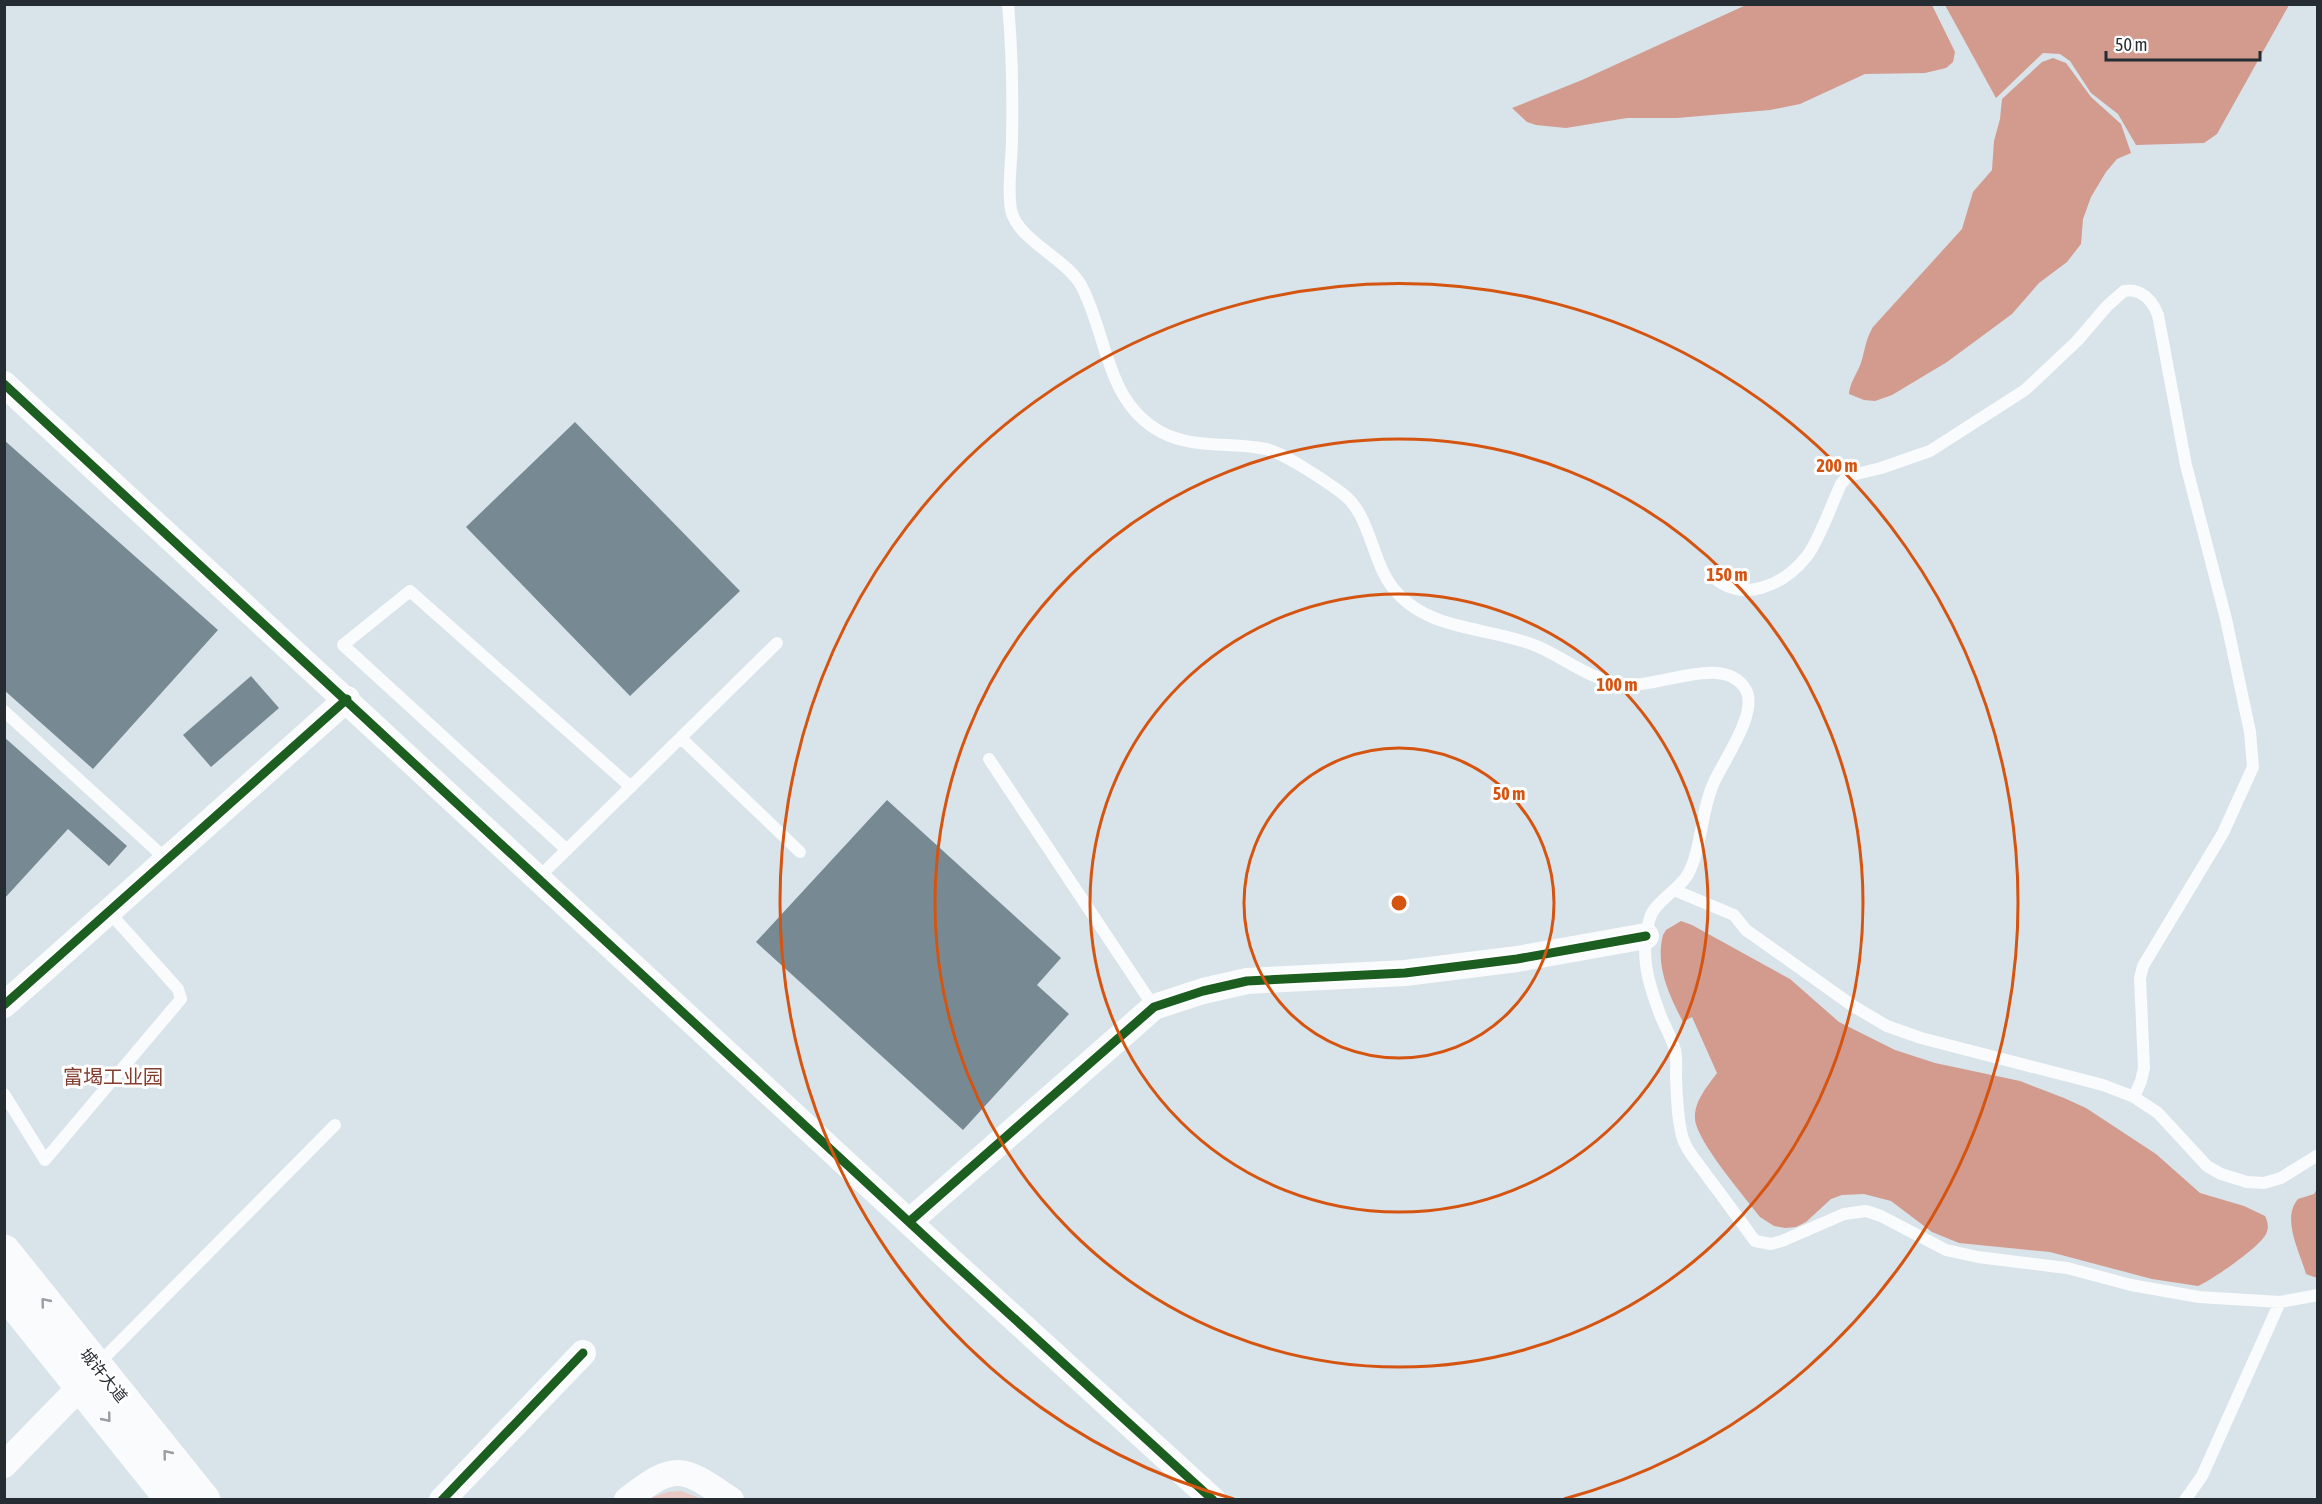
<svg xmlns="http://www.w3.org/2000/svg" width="2322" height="1504" font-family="'Asap Condensed','Noto Sans SC',sans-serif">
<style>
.green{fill:#eac9c4}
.water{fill:#d39a8e}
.building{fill:#778a94}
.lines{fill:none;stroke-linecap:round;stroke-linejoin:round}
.lane{stroke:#f9fbfc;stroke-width:12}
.street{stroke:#f9fbfc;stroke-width:26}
.secondary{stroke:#f9fbfc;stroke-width:33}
.cycleway-casing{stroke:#fff;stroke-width:13}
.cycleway{stroke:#1b5e20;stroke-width:9}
.oneway{stroke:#9a9ea1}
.ring{fill:none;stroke:#d45410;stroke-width:3}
.labels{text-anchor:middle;stroke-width:6;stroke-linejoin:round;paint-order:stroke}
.street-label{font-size:16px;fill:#252c32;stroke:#fff}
.quarter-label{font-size:20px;fill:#843e2f;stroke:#fff}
.centre{fill:#d45410;stroke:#fff;stroke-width:3}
.ring-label{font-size:18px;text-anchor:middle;font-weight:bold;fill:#d45410;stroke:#fff;stroke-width:6;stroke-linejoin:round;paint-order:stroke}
</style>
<rect width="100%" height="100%" fill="#d9e3ea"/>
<path class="green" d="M681 1491 702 1499 644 1500 668 1492Z"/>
<path class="water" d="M1746 5H1932L1955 52 1953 62 1946 68 1925 73 1865 74 1800 104 1770 110 1677 118H1627L1566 128 1536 125 1527 122 1512 108 1582 80Z
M1945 5H2289L2217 134 2204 143 2136 145 2118 114 2091 93 2070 61 2060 54 2043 53 1996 98Z
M2053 58 2066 63 2091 97 2121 124 2131 153 2117 159 2106 172 2091 197 2083 219 2081 244 2067 262 2039 283 2012 314 1947 362 1892 395 1875 401 1864 400 1849 394C1850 382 1857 374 1861 363 1865 350 1866 338 1873 327L1962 229 1973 192 1992 170 1994 141 2000 119 2002 99 2042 62Z
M1681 921 1692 925 1790 979 1839 1022 1895 1050 1935 1063 2020 1081 2064 1098 2086 1108 2156 1154 2200 1193 2244 1206 2265 1216C2268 1222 2269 1228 2266 1234 2260 1247 2212 1280 2198 1286L2152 1279 2050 1252 1959 1243 1932 1232 1891 1201 1864 1194 1842 1195 1831 1199 1806 1222 1796 1227 1785 1228 1774 1226 1760 1217C1745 1197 1697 1142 1695 1119 1694 1101 1707 1087 1717 1073L1692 1017 1683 1022C1669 995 1655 966 1663 935L1666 930Z
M2317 1189 2318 1278H2317L2306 1274C2300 1252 2281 1219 2298 1199L2314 1194Z"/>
<path class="building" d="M575 422 740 591 630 696 466 527Z
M4 440 218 630 93 769 4 690Z
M251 676 279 708 211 767 183 735Z
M4 737 127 846 109 866 68 829 4 899Z
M887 800 1061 958 1037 985 1069 1014 963 1130 756 942Z"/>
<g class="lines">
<path class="lane" d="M1008 4C1012 49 1013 94 1012 138 1012 162 1007 186 1011 210 1018 241 1067 258 1082 287 1108 338 1106 402 1161 432 1192 449 1232 442 1266 449 1284 453 1327 482 1343 494 1370 514 1372 562 1393 588 1428 633 1491 626 1539 647 1565 659 1591 679 1620 684 1656 691 1724 651 1746 690 1758 712 1725 759 1715 780 1701 808 1702 849 1688 874 1680 889 1660 898 1652 913 1648 920 1647 932 1646 939 1642 965 1652 993 1661 1017 1666 1028 1672 1039 1675 1050 1677 1058 1676 1068 1676 1077 1677 1097 1677 1119 1683 1139 1687 1152 1699 1164 1707 1176 1723 1197 1739 1219 1755 1241L1771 1244 1782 1241 1844 1214 1866 1211 1881 1216 1946 1250 1978 1257 2067 1268 2131 1285 2199 1297 2280 1302 2318 1295
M1711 575C1742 605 1784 585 1807 556 1819 541 1832 503 1841 484L1848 476 1881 468 1930 451 2025 390 2077 341 2107 306 2124 291C2141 288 2152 300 2158 315L2186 465 2226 619 2250 732 2253 767 2223 833 2143 966 2140 978 2144 1068 2141 1081 2134 1097
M4 711 167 860
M681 738 800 852
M989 759 1154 1007
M567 850 343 645 410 591 631 787
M539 877 777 643
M1674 890 1734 915 1746 930 1853 1006 1887 1026 1921 1038 2103 1085 2134 1097 2158 1113 2207 1166 2221 1174 2247 1182 2264 1183 2281 1178 2318 1155
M4 1094 45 1160 181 999 178 989 109 912
M97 1365 335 1125
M2185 1500 2202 1476 2280 1302"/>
<path class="street" d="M4 384 949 1259 1213 1500
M4 1005 347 699
M909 1222 1154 1007 1203 991 1247 981 1405 973 1517 959 1646 936
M4 1465 81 1386
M442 1500 583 1353
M627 1500C675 1462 682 1466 731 1500"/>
<path class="secondary" d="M4 1251 204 1500
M4 1291 172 1500"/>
<defs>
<path id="cycleway" d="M4 384 949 1259 1213 1500
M4 1005 347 699
M909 1222 1154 1007 1203 991 1247 981 1405 973 1517 959 1646 936
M442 1500 583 1353"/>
</defs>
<use href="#cycleway" class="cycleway-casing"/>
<use href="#cycleway" class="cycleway"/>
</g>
<defs><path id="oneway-chevron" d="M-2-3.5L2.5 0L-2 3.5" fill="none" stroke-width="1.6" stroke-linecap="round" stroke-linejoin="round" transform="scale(1.5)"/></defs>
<g class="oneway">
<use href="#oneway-chevron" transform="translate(45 1302) rotate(-129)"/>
<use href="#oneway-chevron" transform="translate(107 1418) rotate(51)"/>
<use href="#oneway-chevron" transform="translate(167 1454) rotate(-129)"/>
</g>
<g class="ring">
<circle cx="1399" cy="903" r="155"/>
<circle cx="1399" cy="903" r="309"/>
<circle cx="1399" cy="903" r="464"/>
<path d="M1234 1499A619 619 0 1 1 1564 1499"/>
</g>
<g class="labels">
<g class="street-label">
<text transform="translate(104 1375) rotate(51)" y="6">城许大道</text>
</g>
<g class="quarter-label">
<text x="113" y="1084">富堨工业园</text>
</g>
</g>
<circle cx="1399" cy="903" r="9" class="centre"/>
<g class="ring-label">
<text x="1837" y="472">200 m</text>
<text x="1727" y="581">150 m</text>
<text x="1617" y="691">100 m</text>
<text x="1509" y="800">50 m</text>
</g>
<rect width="2322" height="1504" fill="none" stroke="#252c32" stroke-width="12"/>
<path d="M2106 51v9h154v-9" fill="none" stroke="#252c32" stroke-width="3"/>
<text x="2115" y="51" font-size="18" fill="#252c32" stroke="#ffffff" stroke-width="4.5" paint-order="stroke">50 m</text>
</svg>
